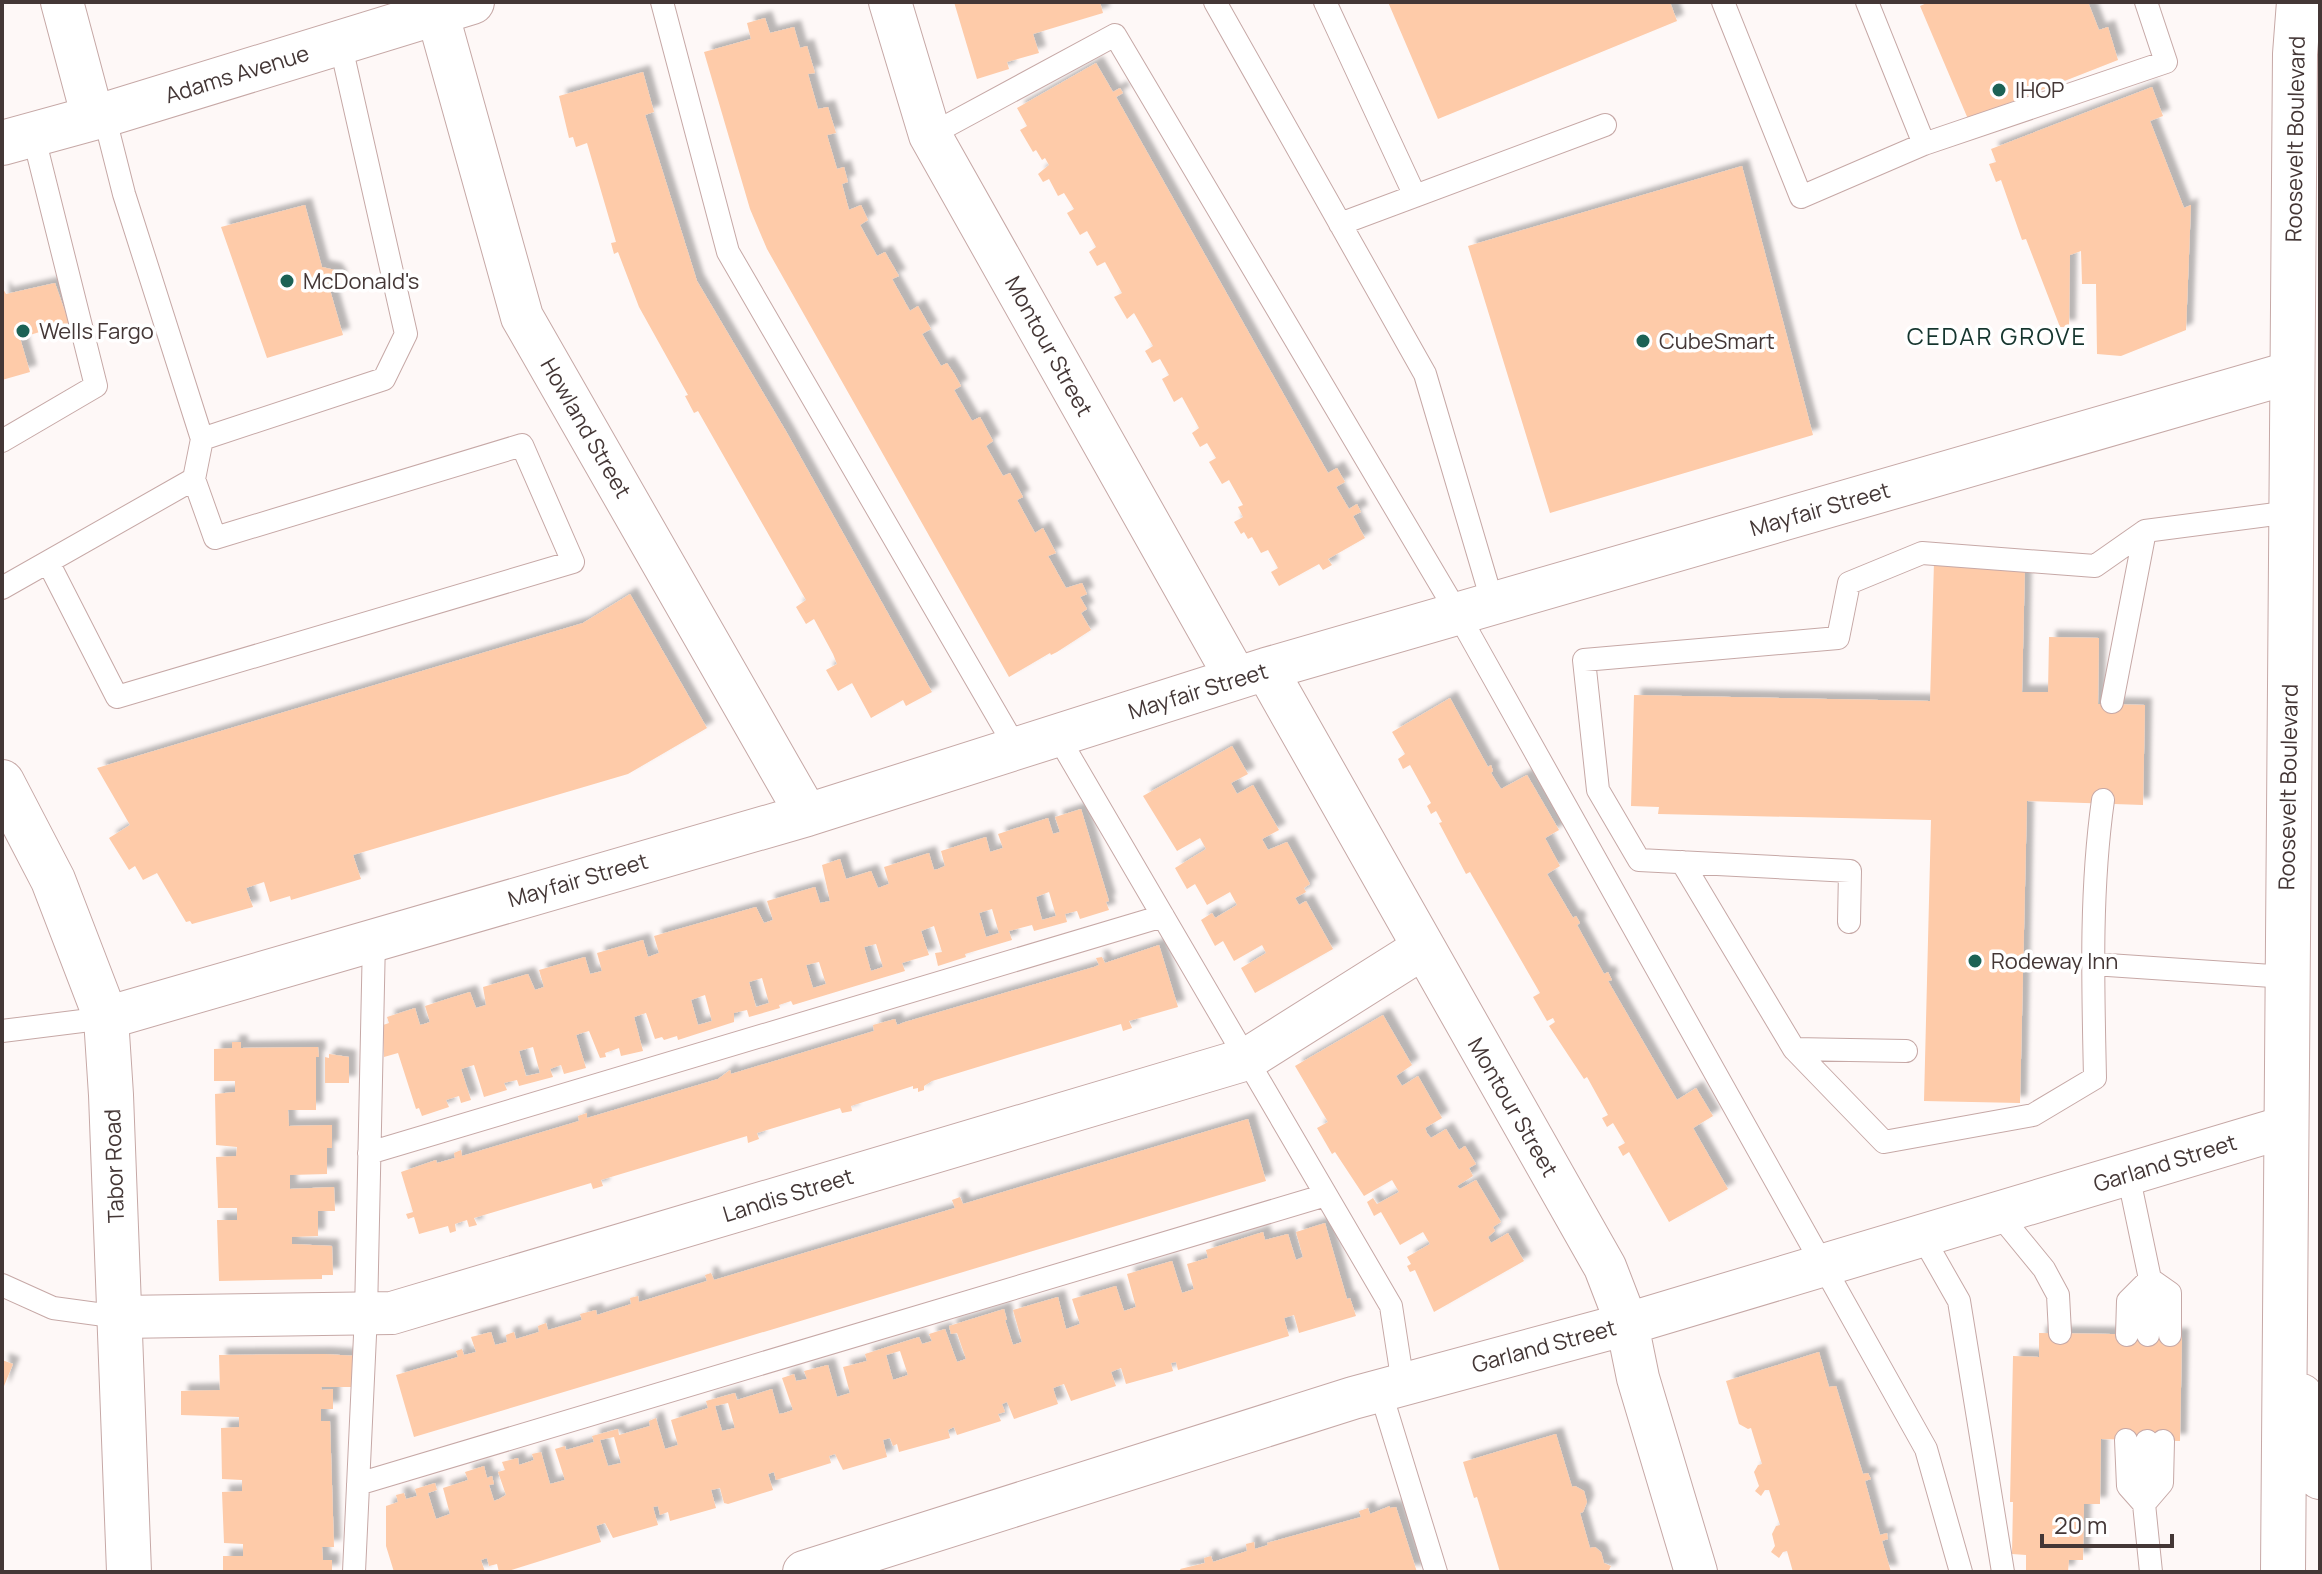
<svg xmlns="http://www.w3.org/2000/svg" width="2322" height="1574" font-family="Manrope,sans-serif">
<style>
.building{fill:#fecba9;fill-rule:evenodd;filter:url(#shadow)}
.lines{fill:none;stroke-linecap:round;stroke-linejoin:round}
.service-casing{stroke:#c6a8a6;stroke-width:24}
.minor-casing{stroke:#c6a8a6;stroke-width:44}
.tertiary-casing{stroke:#c6a8a6;stroke-width:46}
.trunk-casing{stroke:#c6a8a6;stroke-width:46}
.service{stroke:#fff;stroke-width:22}
.minor{stroke:#fff;stroke-width:42}
.tertiary{stroke:#fff;stroke-width:44}
.trunk{stroke:#fff;stroke-width:44}
.poi-dot{fill:#1c6255;stroke:#fff;stroke-width:3}
.labels{text-anchor:middle;stroke-width:7;stroke-linejoin:round;paint-order:stroke}
.street-label{font-size:22px;fill:#443736;stroke:#fff}
.poi-label{font-size:22px;fill:#443736;stroke:#fff;text-anchor:start}
.neighbourhood-label{font-size:24px;letter-spacing:2px;fill:#15352e;stroke:#fff}
</style>
<defs>
<filter id="shadow"><feDropShadow dx="7" dy="-7" stdDeviation="2" flood-color="#0004"/></filter>
</defs>
<rect width="100%" height="100%" fill="#fef8f7"/>
<path class="building" d="M954 2H1100L1103 13 1033 34 1039 53 1007 62 1009 69 977 79Z
M1388 2H1670L1677 21 1438 119Z
M1929 2H2088L2099 30 2108 27 2118 60 1968 119 1920 6Z
M765 18 770 33 794 27 800 48 807 46 815 73 808 74 818 109 828 107 836 133 827 135 837 169 844 167 848 182 842 184 849 210 861 205 868 220 860 225 877 256 885 252 899 276 892 279 910 311 918 306 931 329 922 334 941 366 947 363 955 375 961 386 954 390 972 421 980 417 993 441 986 446 1003 476 1010 473 1023 497 1017 500 1035 533 1043 528 1056 553 1048 556 1066 588 1082 583 1087 594 1080 597 1087 609 1081 613 1091 630 1057 652 1051 655 1050 653 1009 677 767 249 750 209 704 52 751 39 747 23Z
M1096 63 1113 92 1120 88 1123 93 1116 97 1328 473 1337 468 1345 482 1336 487 1349 509 1357 504 1361 512 1353 516 1365 538 1328 559 1332 565 1323 570 1319 564 1279 586 1271 572 1278 568 1268 550 1261 553 1252 537 1248 539 1244 532 1241 534 1234 522 1243 517 1238 507 1243 505 1229 480 1222 484 1209 462 1216 458 1207 443 1200 447 1192 433 1199 428 1182 397 1174 402 1162 379 1169 375 1160 359 1152 363 1145 351 1153 346 1134 313 1127 319 1114 297 1122 293 1105 262 1097 266 1089 252 1096 247 1087 231 1080 235 1067 213 1074 209 1064 193 1058 196 1049 179 1043 182 1038 174 1049 165 1045 158 1042 160 1036 150 1033 152 1020 130 1027 126 1017 108Z
M643 72 654 112 645 115 697 281 787 433 932 692 906 706 903 700 871 718 852 683 838 691 826 670 837 664 833 654 814 619 806 624 796 607 806 600 698 411 694 413 685 396 688 395 639 307 618 252 614 254 611 243 616 242 587 143 576 147 573 137 569 138 559 96Z
M2152 87 2163 116 2150 121 2184 208 2191 205 2186 330 2121 356 2097 354 2096 284H2082L2081 251 2070 255 2069 327H2060L2026 239 2022 240 2001 180 1996 182 1989 164 1996 162 1991 149Z
M1742 166 1813 435 1550 513 1468 246Z
M305 205 322 267 335 270 341 279 328 283 343 335 267 358 221 227Z
M55 283 69 323 20 338 30 372 2 380V287L6 294Z
M1934 562 2025 564 2022 692H2048L2049 637 2099 638 2098 704 2145 705 2143 805 2027 801 2020 1103 1924 1101 1931 820 1658 814 1659 807 1631 806 1634 695 1930 701Z
M630 594 707 728 628 774 353 855 361 879 291 900 290 896 270 902 264 882 246 888 253 907 192 924 190 921 186 922 157 873 143 880 135 866 129 870 109 838 130 825 97 768 583 623Z
M1450 698 1488 767 1491 765 1493 771 1491 773 1501 789 1527 775 1559 830 1545 838 1560 866 1547 874 1573 918 1576 916 1580 923 1577 925 1604 974 1608 972 1612 980 1608 981 1677 1100 1696 1088 1713 1116 1693 1128 1728 1189 1669 1222 1629 1152 1623 1156 1618 1147 1625 1143 1613 1123 1607 1127 1602 1118 1608 1115 1587 1077 1584 1079 1549 1026 1555 1022 1553 1018 1547 1021 1533 997 1540 993 1474 879 1470 872 1466 874 1439 823 1442 822 1436 811 1431 814 1427 806 1431 803 1410 765 1403 769 1398 759 1405 754 1392 732Z
M1232 746 1248 774 1231 783 1237 794 1253 785 1279 830 1262 839 1268 850 1287 842 1310 884 1304 888 1306 892 1295 898 1299 905 1306 901 1333 949 1255 993 1241 968 1266 953 1262 945 1234 961 1223 941 1215 946 1201 920 1212 913 1215 918 1237 905 1230 892 1207 905 1195 884 1187 889 1175 868 1206 849 1200 838 1177 851 1143 796Z
M1081 809 1109 901 1106 902 1109 910 1080 919 1077 911 1065 914 1067 922 1034 931 1032 925 1009 931 1012 940 965 954 966 957 938 966 935 953 942 952 934 926 921 931 929 955 902 963 905 971 793 1005 791 1001 779 1005 780 1008 749 1017 747 1010 734 1013V1022L678 1040 677 1036 664 1040 662 1037 655 1039 646 1013 634 1017 643 1051 621 1056 619 1048 605 1053 606 1057 600 1058 589 1031 582 1033 576 1035 586 1068 564 1074 561 1065 550 1069 553 1077 519 1086 517 1080 504 1083 507 1090 484 1097 474 1065 461 1069 471 1100 461 1103 459 1096 446 1100 449 1107 422 1116 419 1108 416 1109 398 1053 384 1057 383 1025 389 1023 387 1017 415 1008 420 1025 424 1024 430 1022 425 1006 447 999 470 992 476 1008 486 1005 483 987 528 974 535 990 544 987 539 970 585 957 590 974 602 971 597 953 643 940 648 957 659 953 654 936 756 907 764 923 773 920 767 901 815 887 820 903 830 901 822 865 840 859 846 879 871 871 878 888 889 884 884 867 929 853 934 870 938 869 945 866 941 851 986 837 990 852 1003 848 998 834 1048 818 1053 834 1060 832 1055 817ZM1049 892 1056 916 1042 920 1036 897ZM992 909 999 933 986 937 979 913ZM876 944 883 967 871 971 864 947ZM819 962 826 984 813 988 806 965ZM762 978 769 1003 756 1007 749 982ZM705 995 712 1021 698 1025 691 1000ZM533 1047 540 1073 526 1076 519 1051Z
M1159 945 1178 1007 1129 1021 1132 1028 1123 1031 1121 1024 1017 1055 932 1081 924 1086V1090L918 1092V1088L913 1089V1086L851 1106 852 1111 842 1113 840 1108 757 1133 759 1139 748 1143 747 1136 601 1180 603 1186 593 1189 591 1183 474 1218 477 1225 469 1227 467 1220 455 1224 456 1231 450 1233 448 1226 419 1234 414 1217 408 1219 406 1214 413 1212 401 1172 436 1160 437 1163 455 1158 454 1153 461 1150 462 1156 579 1121 578 1116 587 1113V1118L718 1079 730 1070 731 1074 874 1031 873 1025 895 1019 897 1025 905 1022 1094 967 1099 965 1096 958 1102 957 1105 963Z
M1383 1015 1412 1065 1396 1076 1402 1086 1418 1076 1442 1118 1425 1128 1427 1133 1431 1138 1446 1129 1459 1150 1465 1146 1476 1164 1469 1168 1473 1176 1457 1186 1460 1189 1476 1180 1501 1222 1493 1227 1495 1231 1488 1237 1491 1243 1508 1233 1524 1261 1434 1312 1415 1270 1410 1272 1407 1266 1411 1264 1407 1257 1430 1244 1423 1232 1400 1245 1381 1212 1374 1216 1367 1202 1373 1198 1377 1204 1399 1192 1392 1180 1364 1196 1335 1152 1332 1154 1317 1128 1328 1122 1295 1066Z
M232 1042H241V1048L318 1047 319 1057H316V1110H288L289 1126 332 1125V1148H327V1174L290 1175V1189L334 1187 335 1211H318V1236L292 1237V1244L332 1246 333 1275H322V1279L219 1281 217 1220H237V1208H218L216 1157 236 1156 237 1147 216 1145 215 1094 235 1092V1081H214V1049L232 1048Z
M329 1054 349 1057V1083H325V1057L329 1058Z
M1248 1119 1266 1181 414 1437 396 1375 458 1357 456 1351 462 1349 464 1355 476 1352 471 1337 491 1332 495 1345 507 1342 506 1335 514 1332 516 1339 539 1332 538 1326 546 1323 548 1330 582 1320 580 1314 596 1310 597 1315 631 1304 630 1298 638 1296 639 1302 681 1289 707 1281 705 1275 711 1273 714 1280 955 1208 952 1200 960 1197 963 1204Z
M1325 1223 1347 1299 1350 1298 1356 1316 1299 1333 1294 1315 1284 1318 1289 1336 1178 1370 1176 1362 1171 1363 1173 1371 1126 1384 1121 1368 1111 1372 1116 1386 1071 1401 1064 1384 1053 1388 1058 1404 1014 1419 1007 1402 1002 1404 1005 1412 998 1414 1001 1421 957 1435 954 1427 948 1430 950 1438 899 1452 897 1444 893 1446 890 1438 883 1440 887 1457 843 1470 835 1454 829 1456 831 1463 776 1480 774 1472 768 1474 773 1490 728 1504 724 1503 720 1488 711 1490 716 1508 670 1521 668 1512 660 1515 658 1506 653 1507 658 1525 613 1538 605 1523 596 1526 601 1542 505 1572H499L497 1564 489 1566 487 1558 481 1560 485 1572H394L386 1546V1506L398 1502 396 1495 404 1493 406 1499 417 1496 415 1489 435 1483 437 1490 428 1493 436 1519 450 1514 443 1488 468 1480 465 1472 484 1466 487 1478 492 1476 494 1484 489 1485 494 1501 499 1499 506 1495 498 1472 505 1470 502 1462 518 1458 519 1465 534 1460 532 1454 541 1452 550 1484 565 1480 555 1449 565 1446 566 1450 594 1442 592 1436 618 1429 619 1435 650 1426 649 1421 656 1418 665 1449 678 1445 671 1420 708 1408 706 1401 735 1393 737 1400 772 1389 779 1414 784 1413 793 1410 782 1378 794 1374 796 1381 807 1379 804 1371 828 1365 837 1397 850 1393 843 1367 867 1361 865 1354 919 1337 922 1344 932 1341 929 1334 945 1329 957 1362 966 1359 957 1333 951 1334 949 1326 1004 1309 1007 1320H1005L1013 1345 1022 1342 1013 1310 1058 1297 1066 1329 1080 1324 1072 1299 1116 1286 1124 1311 1136 1307 1127 1274 1172 1261 1182 1293 1194 1289 1187 1264 1208 1258 1206 1250 1263 1232 1265 1240 1288 1234 1296 1260 1303 1257 1296 1232ZM900 1351 908 1375 893 1380 886 1355ZM728 1403 735 1428 722 1431 715 1406ZM614 1437 621 1463 608 1466 600 1440Z
M2039 1333 2182 1335 2180 1441 2101 1439 2100 1504H2084L2083 1560H2069L2068 1572H2026V1555L2012 1554 2013 1502H2010L2013 1356 2039 1357Z
M1819 1352 1829 1387 1836 1386 1863 1474 1868 1473 1871 1479 1865 1481 1880 1535 1887 1533 1888 1539 1882 1541 1891 1572H1793L1787 1551 1783 1552 1779 1558 1771 1552 1775 1546 1772 1534 1776 1526 1780 1525 1769 1490H1765L1761 1496 1755 1491 1759 1486 1754 1472 1758 1465 1762 1464 1751 1428 1748 1429 1739 1424 1726 1381Z
M324 1354 356 1356 357 1387H321L322 1390 333 1389V1409H321V1421H330L334 1547H322L323 1560H332V1572H223V1556H243V1544L224 1543 222 1492 242 1491V1480L222 1479 221 1428 239 1427V1417L181 1415V1391L220 1390 219 1355Z
M2 1360 13 1364 2 1391Z
M1556 1434 1572 1487 1575 1486 1584 1491 1587 1502 1583 1512 1580 1513 1590 1548 1595 1547 1601 1552 1604 1563 1611 1566 1608 1572H1500L1477 1497 1474 1498 1463 1462Z
M1390 1506V1508L1396 1507 1417 1572H1182L1180 1569 1205 1563 1204 1558 1211 1556 1213 1562 1247 1551 1246 1544 1254 1542 1255 1549 1268 1545 1267 1543 1361 1517 1359 1511 1368 1508 1370 1514Z"/>
<g class="lines">
<defs>
<path id="service" d="M662 2 728 252 1016 748
M1215 2 1425 374 1493 604
M1325 2 1415 196
M1723 2 1801 197 1924 144 1867 2
M104 115 124 194 202 439 194 479
M930 135 1115 35 1458 614 1926 1449 1961 1572
M1924 144 2166 62 2146 2
M1340 224 1605 125
M202 439 384 379 406 334 340 42
M2 441 96 386 33 134
M2 588 194 479 215 538 522 445 573 562 117 697 48 562
M2112 702 2145 531
M1057 735 1391 1306 1403 1384
M1682 862 1794 1049 1906 1051
M1849 922 1850 871 1639 860 1598 790 1584 660 1838 638 1849 583 1922 553 2095 566 2145 531 2291 512
M2093 964 2287 977
M2 1031 106 1018
M1794 1049 1884 1142 2033 1115 2095 1078C2093 985 2090 892 2103 800
M369 1153 1163 916
M2128 1174 2150 1279 2170 1293V1335
M1998 1213 2044 1269 2058 1295 2060 1333
M1922 1236 1959 1301 2003 1572
M2 1285 53 1308 119 1317
M2127 1335 2128 1301 2150 1279
M2148 1335 2150 1279
M1380 1390 1436 1572
M2126 1440 2128 1486 2144 1504
M358 1484 1326 1195
M2144 1504 2147 1441
M354 1572 366 1314 374 939
M2151 1572 2144 1504 2162 1483 2163 1441"/>
<path id="minor" d="M62 2 93 118
M890 2 930 135 1236 678
M437 12 522 317 807 815
M1266 669 1605 1267 1627 1324 1638 1378 1696 1572
M106 1018 807 815 1266 669 2293 372
M119 1317 392 1313 1247 1059 1423 948
M804 1572 1353 1398 1627 1324 2285 1127"/>
<path id="tertiary" d="M2 782 53 880 106 1018 111 1095 129 1572"/>
<path id="trunk" d="M2 143 104 115 472 2
M2301 1396 2320 1477
M2283 1572 2295 54 2299 2"/>
</defs>
<use href="#service" class="service-casing"/>
<use href="#minor" class="minor-casing"/>
<use href="#tertiary" class="tertiary-casing"/>
<use href="#trunk" class="trunk-casing"/>
<use href="#service" class="service"/>
<use href="#minor" class="minor"/>
<use href="#tertiary" class="tertiary"/>
<use href="#trunk" class="trunk"/>
</g>
<g class="poi-dot">
<circle cx="1999" cy="90" r="8"/>
<circle cx="287" cy="281" r="8"/>
<circle cx="23" cy="331" r="8"/>
<circle cx="1643" cy="341" r="8"/>
<circle cx="1975" cy="961" r="8"/>
</g>
<g class="labels">
<g class="street-label">
<text transform="translate(237 74) rotate(-17)" y="8">Adams Avenue</text>
<text transform="translate(2295 139) rotate(-89)" y="8">Roosevelt Boulevard</text>
<text transform="translate(1049 346) rotate(61)" y="8">Montour Street</text>
<text transform="translate(586 428) rotate(60)" y="8">Howland Street</text>
<text transform="translate(1820 509) rotate(-16)" y="8">Mayfair Street</text>
<text transform="translate(1198 691) rotate(-17)" y="8">Mayfair Street</text>
<text transform="translate(2288 787) rotate(-89)" y="8">Roosevelt Boulevard</text>
<text transform="translate(578 880) rotate(-16)" y="8">Mayfair Street</text>
<text transform="translate(1513 1107) rotate(60)" y="8">Montour Street</text>
<text transform="translate(2165 1163) rotate(-17)" y="8">Garland Street</text>
<text transform="translate(114 1166) rotate(-92)" y="8">Tabor Road</text>
<text transform="translate(788 1195) rotate(-17)" y="8">Landis Street</text>
<text transform="translate(1544 1346) rotate(-15)" y="8">Garland Street</text>
</g>
<g class="poi-label">
<text x="2015" y="98">IHOP</text>
<text x="303" y="289">McDonald's</text>
<text x="39" y="339">Wells Fargo</text>
<text x="1659" y="349">CubeSmart</text>
<text x="1991" y="969">Rodeway Inn</text>
</g>
<g class="neighbourhood-label">
<text x="1997" y="345">CEDAR GROVE</text>
</g>
</g>
<rect width="2322" height="1574" fill="none" stroke="#443736" stroke-width="8"/>
<path d="M2042 1534v12h130v-12" fill="none" stroke="#443736" stroke-width="4"/>
<text x="2054" y="1534" font-size="24" fill="#443736" stroke="#ffffff" stroke-width="6" paint-order="stroke">20 m</text>
</svg>
